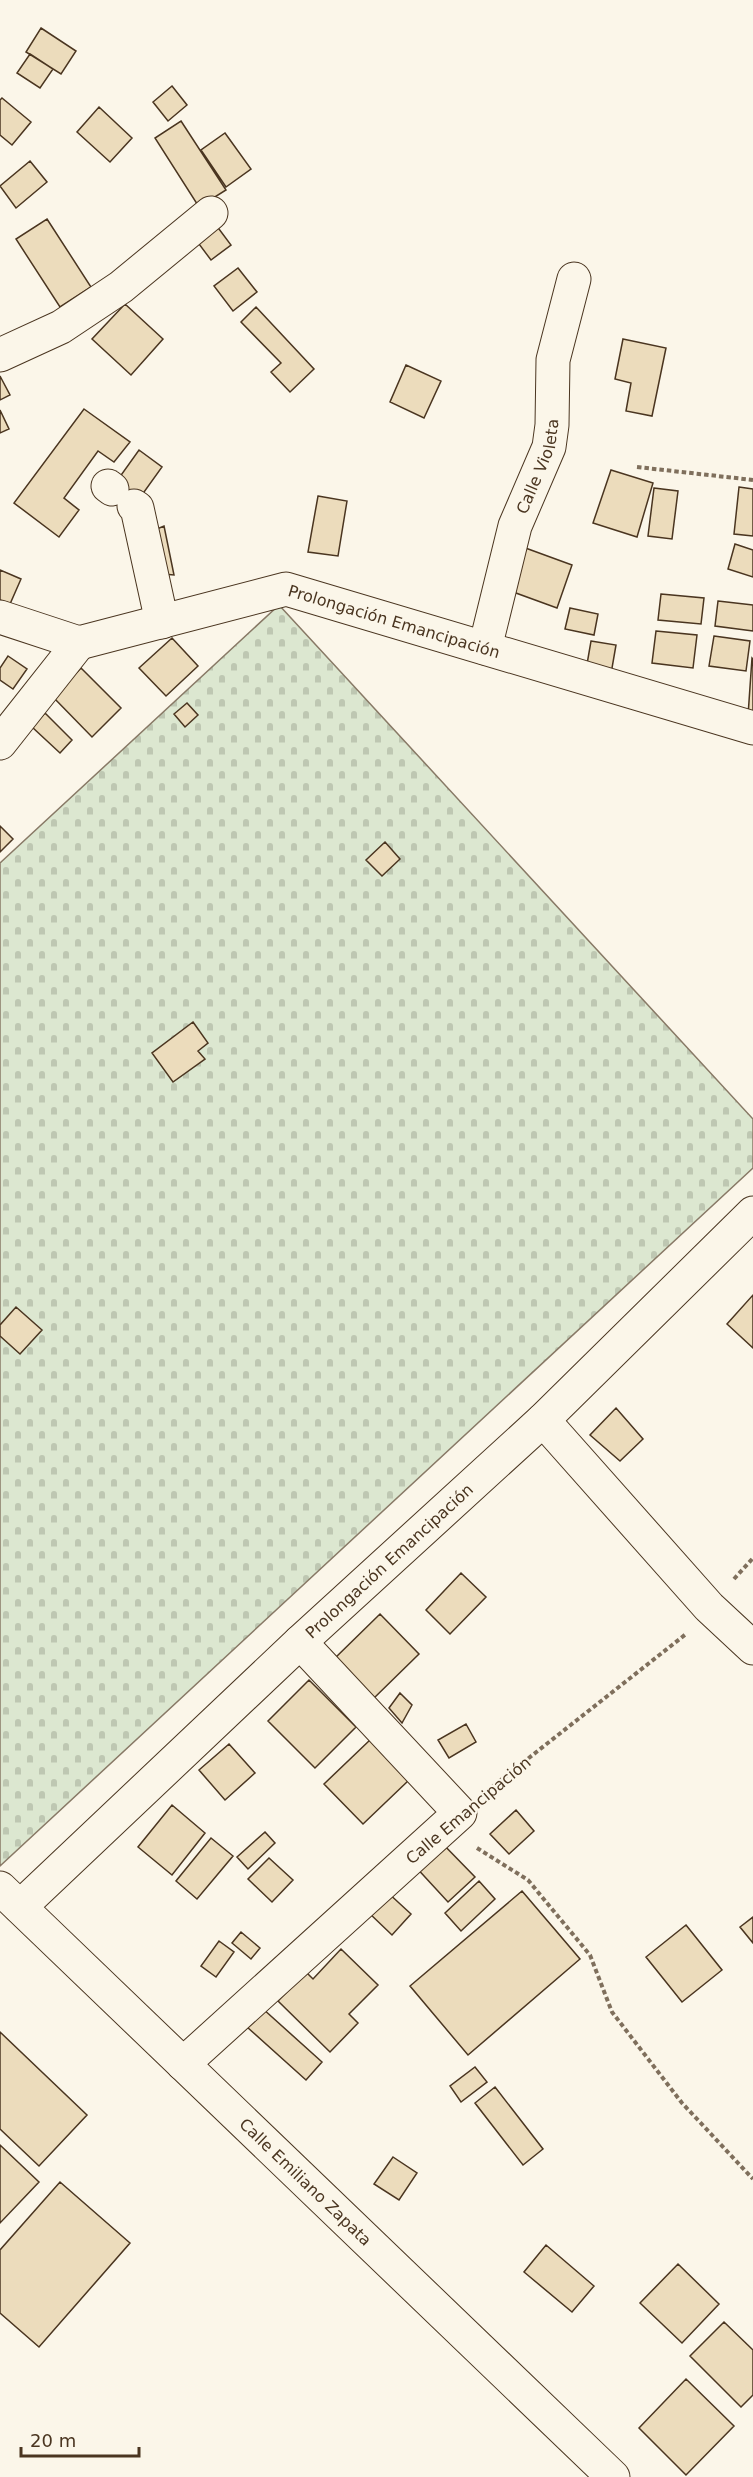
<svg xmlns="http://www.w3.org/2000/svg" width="753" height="2477" font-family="'DejaVu Sans',sans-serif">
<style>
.cemetery{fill:url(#cemetery-stones);stroke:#887966;stroke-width:1.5}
.building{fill:#ecdcbc;stroke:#4a3520;stroke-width:1.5}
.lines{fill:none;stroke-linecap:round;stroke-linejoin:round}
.minor-casing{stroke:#4a3520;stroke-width:35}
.path{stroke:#7f6f5c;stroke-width:4;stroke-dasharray:4.5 3;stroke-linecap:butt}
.minor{stroke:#fbf6e9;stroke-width:33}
.labels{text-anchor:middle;stroke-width:4.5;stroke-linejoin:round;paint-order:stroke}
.street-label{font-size:16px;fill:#4a3520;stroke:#fbf6e9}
</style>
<defs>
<pattern id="cemetery-stones" width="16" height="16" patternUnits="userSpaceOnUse" patternTransform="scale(1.5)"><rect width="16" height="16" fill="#dce7d0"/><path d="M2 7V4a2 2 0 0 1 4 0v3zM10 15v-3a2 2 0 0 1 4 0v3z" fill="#bec7b2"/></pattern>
</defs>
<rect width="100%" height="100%" fill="#fbf6e9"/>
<path class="cemetery" d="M279 605 753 1119V1168L0 1866V863Z"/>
<path class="building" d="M41 28 76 51 61 74 26 52Z
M30 54 53 69 40 88 17 73Z
M172 86 187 105 168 121 153 102Z
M2 98 31 122 12 145 0 135V100Z
M99 107 132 138 110 162 77 132Z
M181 121 226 190 199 207 155 138Z
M225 133 251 169 226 187 201 150Z
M30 161 47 182 16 208 0 186Z
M47 219 91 287 60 307 16 239Z
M216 225 231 245 211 260 196 240Z
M238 268 257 292 233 311 214 286Z
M125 304 163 339 131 375 92 339Z
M256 307 314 369 290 392 271 372 281 363 241 322Z
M623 339 666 348 652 416 626 411 631 383 615 379Z
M406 365 441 381 424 418 390 402Z
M0 376 10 395 0 400Z
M84 409 130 442 114 462 98 451 64 498 79 510 59 537 14 503Z
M0 410 9 429 0 433Z
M139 450 162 467 134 506 109 492Z
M611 470 653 483 637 537 593 523Z
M739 487 753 489V536L734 534Z
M654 488 678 491 672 539 648 536Z
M318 496 347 501 338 556 308 552Z
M164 526 174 575 163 574 152 531Z
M735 544 753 550V577L728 569Z
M520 546 572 565 557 608 505 589Z
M0 570 21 579 10 604 0 600Z
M661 594 704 598 701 624 658 620Z
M718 601 753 605V631L715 626Z
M570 608 598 614 594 635 565 629Z
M656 631 697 635 693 668 652 663Z
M714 636 750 641 746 671 709 666Z
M172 638 198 666 166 696 139 668Z
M591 641 616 645 611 674 586 670Z
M8 656 27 669 13 689 0 680V668Z
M752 658 753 659V717L748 716Z
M81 668 121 708 92 737 53 697Z
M187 703 198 715 185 727 174 714Z
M45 713 72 740 60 753 32 727Z
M0 826 13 839 0 852Z
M385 842 400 859 382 876 366 860Z
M193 1022 208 1043 198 1051 205 1059 173 1082 152 1053Z
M753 1295V1348L727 1324Z
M16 1307 42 1330 20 1354 0 1336V1325Z
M616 1408 643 1439 620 1461 590 1435Z
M461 1573 486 1597 450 1634 426 1610Z
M380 1614 419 1654 372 1700 332 1661Z
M309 1680 356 1727 315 1768 268 1721Z
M400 1693 412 1705 402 1723 389 1708Z
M466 1724 476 1742 449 1758 438 1740Z
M371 1739 409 1780 363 1824 324 1784Z
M229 1744 255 1773 225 1800 199 1770Z
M172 1805 205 1833 172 1875 138 1847Z
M516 1810 534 1831 509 1854 490 1834Z
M265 1832 275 1843 248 1869 237 1857Z
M211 1838 233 1856 197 1899 176 1881Z
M439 1840 475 1877 448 1902 413 1864Z
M269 1858 293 1880 272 1902 248 1879Z
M479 1881 495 1899 461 1931 445 1913Z
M386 1891 411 1914 392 1935 368 1912Z
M522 1891 580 1959 468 2055 410 1986Z
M753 1917V1943L740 1927Z
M686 1925 722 1970 682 2002 646 1957Z
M241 1932 260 1948 251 1959 232 1943Z
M219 1941 234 1952 216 1977 201 1966Z
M341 1949 378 1985 349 2014 358 2023 330 2052 278 2001 306 1972 313 1979Z
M262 2008 322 2062 306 2080 247 2027Z
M0 2032 87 2115 39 2166 0 2129Z
M475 2067 487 2082 461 2102 450 2086Z
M495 2087 543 2149 523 2165 475 2103Z
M0 2145 39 2182 0 2223Z
M393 2157 417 2173 399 2200 374 2184Z
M60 2182 130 2243 39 2347 0 2313V2250Z
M546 2245 594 2286 572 2312 524 2272Z
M678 2264 719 2304 682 2343 640 2303Z
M724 2322 753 2350V2395L741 2407 690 2356Z
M686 2379 734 2426 686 2475 639 2428Z"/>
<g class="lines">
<defs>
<g id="minor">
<path d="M0 355 61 327 121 287 211 213"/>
<path d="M108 486 112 489"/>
<path d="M134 506 137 508 162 622"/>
<path id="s1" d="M0 617 79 643 286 589 753 728"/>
<path id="s2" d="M485 648 515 526 549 447 552 425 553 360 574 279"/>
<path d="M0 743 79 643"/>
<path d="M543 1420 709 1607 753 1648"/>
<path id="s3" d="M0 1888 613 2477"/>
<path id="s4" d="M20 1907 300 1642 543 1420 753 1213"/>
<path d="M183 2064 460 1813 300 1642"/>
</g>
</defs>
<use href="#minor" class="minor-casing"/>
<path class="path" d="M637 467 753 480
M734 1579 753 1558
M487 1791 686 1634
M477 1848 528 1880 590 1955 612 2012 682 2103 753 2179"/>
<use href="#minor" class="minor"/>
</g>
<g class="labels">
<g class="street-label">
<text dy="6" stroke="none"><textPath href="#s2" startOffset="190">Calle Violeta</textPath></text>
<text dy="6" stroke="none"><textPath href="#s1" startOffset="410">Prolongación Emancipación</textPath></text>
<text dy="6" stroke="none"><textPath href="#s4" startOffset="506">Prolongación Emancipación</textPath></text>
<text transform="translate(468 1810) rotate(-40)" y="6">Calle Emancipación</text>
<text dy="6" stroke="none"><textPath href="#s3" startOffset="424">Calle Emiliano Zapata</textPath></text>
</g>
</g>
<path d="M21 2447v9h118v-9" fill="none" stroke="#4a3520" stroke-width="3"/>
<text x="30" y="2447" font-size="18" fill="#4a3520" stroke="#fbf6e9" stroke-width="4.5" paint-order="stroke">20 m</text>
</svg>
